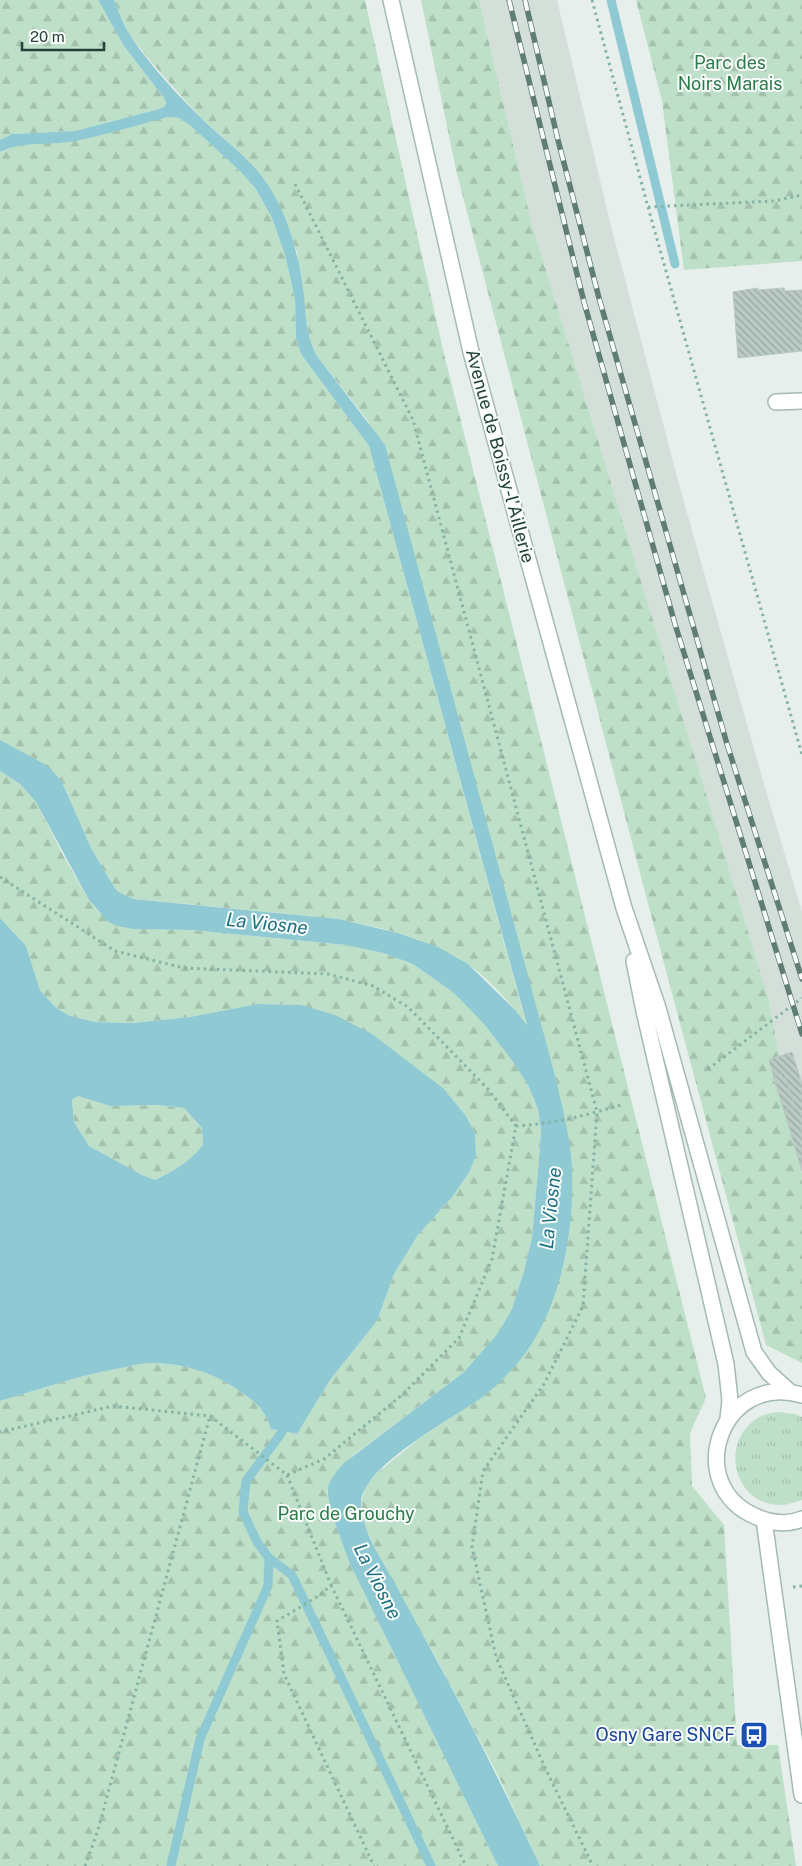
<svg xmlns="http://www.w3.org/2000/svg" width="802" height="1866" font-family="'Public Sans',sans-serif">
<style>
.built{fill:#d4dfda}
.grass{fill:url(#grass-tufts)}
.forest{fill:url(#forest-firs)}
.water{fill:#8ec9d4;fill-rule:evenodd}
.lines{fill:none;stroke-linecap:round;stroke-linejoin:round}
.stream{stroke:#8ec9d4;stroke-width:9}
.building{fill:url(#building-back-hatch);stroke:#b8c9c2}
.minor-casing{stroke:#a8b8b2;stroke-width:18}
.secondary-casing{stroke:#a4bbb3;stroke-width:18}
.path{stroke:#86b3a5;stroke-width:3;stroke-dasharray:2.5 4;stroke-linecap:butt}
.minor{stroke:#fff;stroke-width:15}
.secondary{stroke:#fff;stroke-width:15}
.rail-casing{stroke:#5f7d75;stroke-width:5.5}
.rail{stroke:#f7fbf9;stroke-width:4;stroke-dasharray:11;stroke-linecap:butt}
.labels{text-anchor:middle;stroke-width:4;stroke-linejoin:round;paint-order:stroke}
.park-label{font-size:18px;fill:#2d7a4b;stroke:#f7fbf9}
.street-label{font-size:18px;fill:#24423a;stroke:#f7fbf9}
.transit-label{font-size:18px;fill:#164399;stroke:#f7fbf9;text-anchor:end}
.water-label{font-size:19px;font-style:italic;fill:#1c6f80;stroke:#f7fbf9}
</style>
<defs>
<pattern id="grass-tufts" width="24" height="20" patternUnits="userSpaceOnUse" patternTransform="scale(1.25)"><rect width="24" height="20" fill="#bfe0c8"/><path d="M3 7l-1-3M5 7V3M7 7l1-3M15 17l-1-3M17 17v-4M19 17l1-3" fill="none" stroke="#a4c1ad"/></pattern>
<pattern id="forest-firs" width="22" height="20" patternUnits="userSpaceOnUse" patternTransform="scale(1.25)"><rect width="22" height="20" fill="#bfe0c8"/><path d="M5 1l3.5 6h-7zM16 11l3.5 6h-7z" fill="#a4c1ad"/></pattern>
<pattern id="building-back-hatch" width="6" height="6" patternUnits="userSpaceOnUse" patternTransform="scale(1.25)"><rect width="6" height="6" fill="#bbcac4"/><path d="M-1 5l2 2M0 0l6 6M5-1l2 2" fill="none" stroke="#98a6a0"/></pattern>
</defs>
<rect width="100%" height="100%" fill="#e6efeb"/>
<path class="built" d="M479 0H557L611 226 680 488 766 791 802 912V1171L769 1060 779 1056 769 1000 531 221Z"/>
<path class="grass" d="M778 1412 795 1414 802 1417V1500C796 1502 789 1504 783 1505 736 1508 716 1443 759 1417 764 1414 772 1413 778 1412Z"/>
<path class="forest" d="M0 0H98L124 46 164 98 166 103 164 107 159 109 75 131 12 134 0 140Z
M114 0H365L443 350 706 1398 690 1433 692 1486 724 1525 737 1745H778L796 1866H540L500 1779 435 1656 381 1560 365 1526 361 1502 366 1486 377 1473 420 1438 485 1395 510 1372 531 1345 572 1172 567 1134 557 1083 368 421 317 356 309 341 297 252 284 218 266 182 239 152 199 116 151 62 129 34Z
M421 0H479L531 221 769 1000 779 1056 769 1060 802 1171V1363L766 1345 646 896 456 170Z
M636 0H802V261L684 270 662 101Z
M168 117 179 118 191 126 241 172 256 189 272 218 285 255 295 299 296 339 301 354 369 446 527 1027C513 1006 489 978 467 964 406 924 329 918 259 911 217 907 175 903 133 899L117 891 108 877 91 848 62 782 0 740V152L12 147Z
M0 771 20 784 36 802 63 855 89 900 99 913 134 929 192 930 346 945 383 953 413 964 454 993 484 1024 513 1062 528 1085 538 1109 541 1130 539 1159 532 1236 524 1271 512 1309 498 1333 464 1372 351 1457 327 1491 337 1528 350 1564 498 1866H0V1401C40 1389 80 1375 121 1368 131 1366 142 1363 151 1363 183 1363 215 1373 241 1392 256 1403 265 1409 271 1429L297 1434 330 1380 377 1321 394 1274 418 1235 453 1196 470 1171 476 1155 475 1133 466 1116 444 1089 301 1005 257 1004 190 1017 133 1023 95 1022 70 1016 56 1008 40 990 26 946 0 918Z
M78 1096 110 1106 158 1105 184 1108 202 1128 203 1145C190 1161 174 1171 155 1180L142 1175 89 1146 74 1122 72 1100Z"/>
<path class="water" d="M98 0H114C119 11 123 24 130 35 147 62 176 93 199 116 221 138 248 156 266 182 286 211 297 248 302 282 307 309 303 330 317 356L385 445 557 1083C563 1112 572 1143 572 1173 574 1229 562 1297 531 1345 519 1363 503 1381 485 1395 457 1417 359 1466 361 1505 363 1532 380 1557 393 1580 407 1606 421 1631 435 1657 472 1725 507 1795 540 1866H498L350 1564C345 1550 326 1502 328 1489 329 1479 338 1470 344 1463L464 1372 498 1333 512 1309 524 1271 532 1237 539 1159 541 1130 538 1109 528 1085 513 1062 484 1024 454 993 413 964 383 953 346 945 192 930 134 929 117 926 107 921 89 900 36 802 20 784 0 771V740L48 766 62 782 91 848 108 877 117 891 133 899 338 919 398 933 438 947 468 964 515 1010 527 1025 369 446 301 354 296 339 295 299 285 255 272 218 256 189 241 172 191 126 179 118 168 117C137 125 106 135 75 141 49 146 25 140 0 152V140L12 134 75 131 159 109 164 107 166 103 164 98 124 46Z
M0 918 26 946 40 990 56 1008 70 1016 95 1022 133 1023 190 1017 257 1004 301 1005 335 1015 372 1034 444 1089 466 1116 475 1133 476 1155 470 1171 453 1196 418 1235 394 1274 377 1321 330 1380 297 1434 271 1429C265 1409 256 1403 241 1392 215 1373 183 1363 151 1363 142 1363 131 1366 121 1368 80 1375 40 1389 0 1401ZM78 1096 110 1106 158 1105 184 1108 202 1128 203 1145C190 1161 174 1171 155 1180L142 1175 89 1146 74 1122 72 1100Z"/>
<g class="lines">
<path class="stream" d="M611 0 675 264
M282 1432 246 1481 243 1512 257 1542 269 1558 292 1575 431 1866
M171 1866 200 1739 268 1586 269 1558"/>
</g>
<path class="building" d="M758 288V290L784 288 785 291 802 290V351L738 358 733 292Z
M792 1052 802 1084V1171L769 1060Z
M784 1073 795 1107 784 1111 773 1076Z"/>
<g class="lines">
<defs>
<path id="minor" d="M776 402 802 401"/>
<path id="secondary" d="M391 0 471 352 624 908 658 1008 754 1352 769 1373 790 1392
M634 961 644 1011 726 1364 730 1400 728 1419
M802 1395C721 1371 681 1486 757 1517 770 1523 788 1525 802 1519
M764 1520 802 1795"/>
</defs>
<use href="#minor" class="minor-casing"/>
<use href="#secondary" class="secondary-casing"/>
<path class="path" d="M592 0 648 207 802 755
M295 184 413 420 597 1112 583 1306 544 1384 483 1471 472 1547 496 1657 547 1772 593 1866
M648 207 774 201 802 195
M0 877 115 951 184 968 328 974 373 986 408 1007 488 1089 516 1126 492 1259 459 1338 402 1395 324 1459 287 1475 210 1416 113 1406 0 1432
M708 1069 802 998
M516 1126C552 1124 587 1115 621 1105
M287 1475 331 1585 320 1595 277 1621 284 1674 374 1866
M331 1585 466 1866
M793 1587 802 1586
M85 1866 98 1830 210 1416"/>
<use href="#minor" class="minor"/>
<use href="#secondary" class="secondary"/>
<defs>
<path id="rail" d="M509 0 584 302 675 624 802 1034
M525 0 558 140 599 298 727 744 802 979"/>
</defs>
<use href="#rail" class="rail-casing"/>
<use href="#rail" class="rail"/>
</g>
<defs>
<symbol id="bus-square" viewBox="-11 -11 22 22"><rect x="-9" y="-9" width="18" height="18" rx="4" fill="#1a4fb4" stroke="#f7fbf9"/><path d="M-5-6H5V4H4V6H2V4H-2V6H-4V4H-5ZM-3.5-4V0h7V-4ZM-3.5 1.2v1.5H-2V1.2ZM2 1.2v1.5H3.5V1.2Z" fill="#fff"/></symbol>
</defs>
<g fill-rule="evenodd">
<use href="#bus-square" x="738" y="1719" width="32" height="32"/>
</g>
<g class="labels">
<g class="park-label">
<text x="730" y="69">Parc des<tspan x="730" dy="21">Noirs Marais</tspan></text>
<text x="346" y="1520">Parc de Grouchy</text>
</g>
<g class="street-label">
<text transform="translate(500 456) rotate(75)" y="6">Avenue de Boissy-l'Aillerie</text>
</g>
<g class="transit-label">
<text x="735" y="1741">Osny Gare SNCF</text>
</g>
<g class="water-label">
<text transform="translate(267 923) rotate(6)" y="7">La Viosne</text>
<text transform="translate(550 1208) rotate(-84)" y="7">La Viosne</text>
<text transform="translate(378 1581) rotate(63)" y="7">La Viosne</text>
</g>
</g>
<path d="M22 42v8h82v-8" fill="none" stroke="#24423a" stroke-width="2.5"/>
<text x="30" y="42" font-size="15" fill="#24423a" stroke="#f7fbf9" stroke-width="4" paint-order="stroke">20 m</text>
</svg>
